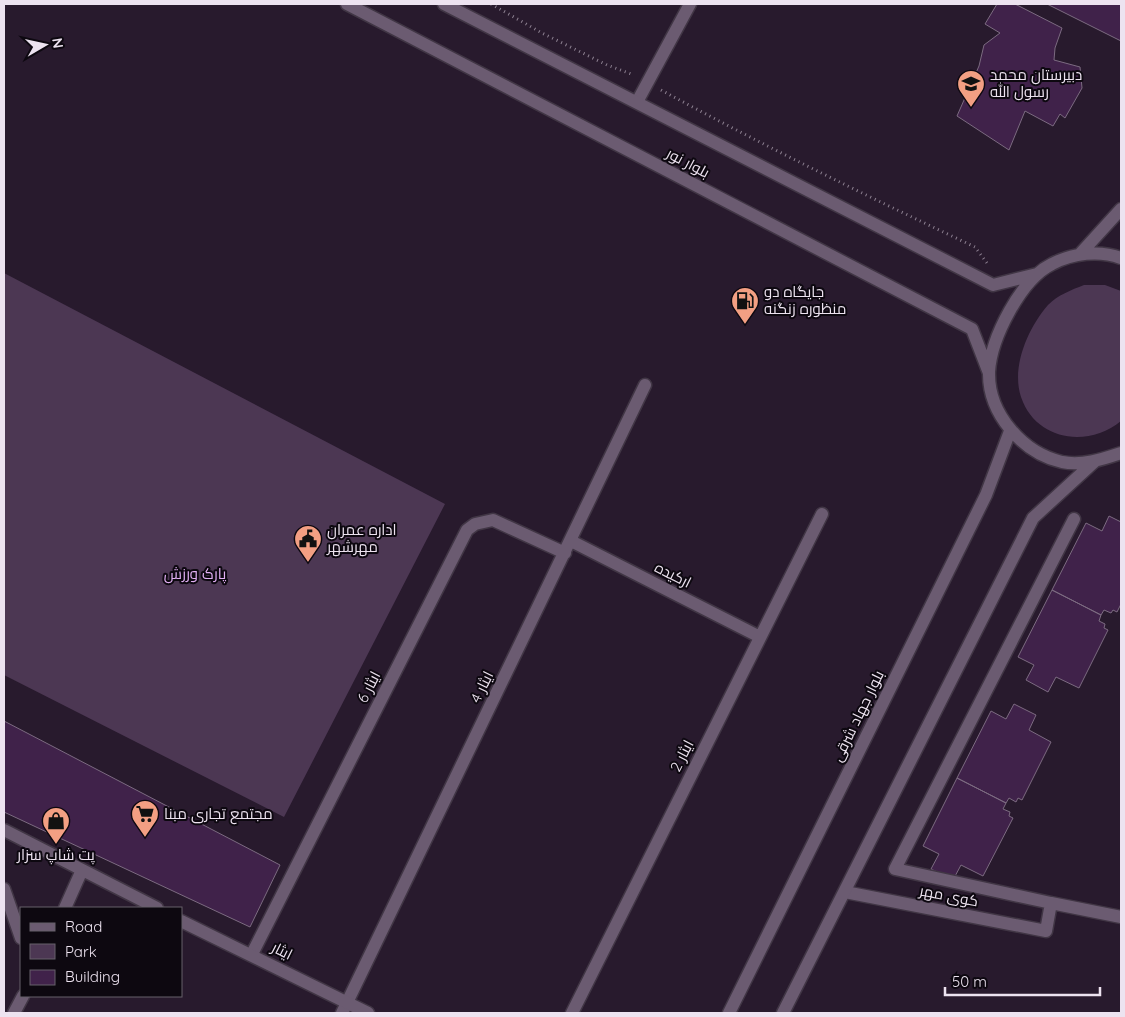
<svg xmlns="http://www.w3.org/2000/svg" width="1125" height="1017" font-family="Quicksand,Cairo,sans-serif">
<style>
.green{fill:#4c3753}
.building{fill:#40224a;stroke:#7c6b81}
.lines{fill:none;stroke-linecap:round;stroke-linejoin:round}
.minor-casing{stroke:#413645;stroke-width:15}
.tertiary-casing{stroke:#413645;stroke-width:15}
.path{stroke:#8e8292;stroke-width:3;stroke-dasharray:1 4;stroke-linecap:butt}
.minor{stroke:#6b5b71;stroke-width:12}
.tertiary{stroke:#6b5b71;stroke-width:12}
.labels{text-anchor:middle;stroke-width:4;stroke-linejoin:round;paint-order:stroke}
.poi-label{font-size:15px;fill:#ede3f0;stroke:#0d0810;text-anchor:start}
.street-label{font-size:15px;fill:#ede3f0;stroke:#0d0810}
.park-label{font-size:15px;fill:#e2b0f4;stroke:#0d0810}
</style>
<rect width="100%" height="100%" fill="#281a2d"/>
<path class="green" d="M4 273 445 504 284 817 4 675Z
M1084 285H1105L1121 291V421C1088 448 1036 441 1021 397 1011 367 1028 328 1048 305 1058 295 1071 290 1084 285Z"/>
<path class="building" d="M997 4H1015L1062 28 1055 48 1054 60 1080 67 1082 88 1065 118 1060 114 1053 126 1025 111 1009 150 957 116 979 66 984 45 1000 33 985 24Z
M1047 4H1121V41Z
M1109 516 1121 522V604L1117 612 1113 610 1111 613 1104 610 1101 615 1052 590 1086 523 1102 531Z
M1052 590 1101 615 1099 621 1105 624 1104 628 1108 630 1079 688 1056 677 1048 692 1026 680 1034 665 1018 657Z
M1014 704 1036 715 1029 730 1051 742 1022 800 1018 798 1016 802 1009 798 1006 803 957 778 991 711 1006 719Z
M4 721 280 865 250 927 4 812Z
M957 778 1006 803 1003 809 1010 812 1009 816 1013 818 983 876 961 865 953 880 931 869 939 854 923 846Z"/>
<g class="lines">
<defs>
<path id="minor" d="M637 102 690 4
M571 541 760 637
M4 889 21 938
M845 892 1046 931 1051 903 1121 917
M1051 903 895 869 1074 519
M252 954 467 530 475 524 493 520 565 553
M342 1013 645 385
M572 1013 822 514"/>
<path id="tertiary" d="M347 4 972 329 989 373
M444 4 993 285 1037 274
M1080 254 1121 209
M1121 258C1099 250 1073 253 1052 264 1021 279 991 338 989 372 988 414 1023 453 1062 462 1083 466 1103 459 1121 453
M4 830 157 908
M65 908 82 870
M181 921 368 1013
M14 1013 23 996
M729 1013 986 495 1010 431
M783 1013 1033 518 1094 462"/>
</defs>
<use href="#minor" class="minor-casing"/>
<use href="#tertiary" class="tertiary-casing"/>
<path class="path" d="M491 4 542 33 607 65 634 75
M661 90C764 146 869 197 975 247L987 263"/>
<use href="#minor" class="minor"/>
<use href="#tertiary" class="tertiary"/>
</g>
<defs>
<symbol id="school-pin" viewBox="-11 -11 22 30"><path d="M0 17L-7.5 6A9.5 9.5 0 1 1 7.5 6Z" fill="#f39f83" stroke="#0d0810"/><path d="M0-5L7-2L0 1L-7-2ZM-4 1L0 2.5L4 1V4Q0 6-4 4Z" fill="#111"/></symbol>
<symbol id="fuel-pin" viewBox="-11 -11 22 30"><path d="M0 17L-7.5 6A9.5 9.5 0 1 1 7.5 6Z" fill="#f39f83" stroke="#0d0810"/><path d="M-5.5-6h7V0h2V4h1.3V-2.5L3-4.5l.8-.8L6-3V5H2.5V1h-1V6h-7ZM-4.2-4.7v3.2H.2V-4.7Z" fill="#111"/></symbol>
<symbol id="civic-pin" viewBox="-11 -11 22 30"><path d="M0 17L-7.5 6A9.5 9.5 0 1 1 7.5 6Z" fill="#f39f83" stroke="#0d0810"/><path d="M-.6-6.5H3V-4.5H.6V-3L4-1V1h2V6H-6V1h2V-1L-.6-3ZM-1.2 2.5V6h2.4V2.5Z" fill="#111"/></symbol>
<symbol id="supermarket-pin" viewBox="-11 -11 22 30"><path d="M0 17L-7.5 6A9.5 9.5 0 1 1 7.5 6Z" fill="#f39f83" stroke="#0d0810"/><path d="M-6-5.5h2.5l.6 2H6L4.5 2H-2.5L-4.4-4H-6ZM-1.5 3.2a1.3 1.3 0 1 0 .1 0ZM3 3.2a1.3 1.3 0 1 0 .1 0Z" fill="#111"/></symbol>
<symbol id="shop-pin" viewBox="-11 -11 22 30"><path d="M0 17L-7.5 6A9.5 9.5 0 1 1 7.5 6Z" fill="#f39f83" stroke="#0d0810"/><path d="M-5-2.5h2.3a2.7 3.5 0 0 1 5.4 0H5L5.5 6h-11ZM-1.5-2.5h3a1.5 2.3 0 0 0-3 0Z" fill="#111"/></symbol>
</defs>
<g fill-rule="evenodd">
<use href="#school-pin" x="955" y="68" width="32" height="43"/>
<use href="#fuel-pin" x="729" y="285" width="32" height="43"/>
<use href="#civic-pin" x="292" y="523" width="32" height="43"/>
<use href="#supermarket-pin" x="129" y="798" width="32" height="43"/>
<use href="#shop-pin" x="40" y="805" width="32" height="43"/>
</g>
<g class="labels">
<g class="poi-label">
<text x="990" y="80">دبیرستان محمد<tspan x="990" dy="17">رسول الله</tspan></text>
<text x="764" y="297">جایگاه دو<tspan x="764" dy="17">منظوره زنگنه</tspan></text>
<text x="327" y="535">اداره عمران<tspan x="327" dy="17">مهرشهر</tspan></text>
<text x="164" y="819">مجتمع تجاری مبنا</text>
<text x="56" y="860" text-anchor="middle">پت شاپ سزار</text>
</g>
<g class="street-label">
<text transform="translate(688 163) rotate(28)" y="5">بلوار نور</text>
<text transform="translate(673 575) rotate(27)" y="5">ارکیده</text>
<text transform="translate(369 687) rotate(-63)" y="5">ایثار 6</text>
<text transform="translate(482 687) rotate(-64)" y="5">ایثار 4</text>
<text transform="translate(858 716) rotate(-64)" y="5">بلوار جهاد شرقی</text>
<text transform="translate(682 756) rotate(-63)" y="5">ایثار 2</text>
<text transform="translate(949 896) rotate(11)" y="5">کوی مهر</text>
<text transform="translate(282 951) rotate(27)" y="5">ایثار</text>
</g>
<g class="park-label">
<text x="195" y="579">پارک ورزش</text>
</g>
</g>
<rect width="1125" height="1017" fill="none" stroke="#ede3f0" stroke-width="10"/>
<rect x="20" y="907" width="162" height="90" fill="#0d0810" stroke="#67606a"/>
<rect x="30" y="923" width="25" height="8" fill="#6b5b71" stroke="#67606a"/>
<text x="65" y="932" font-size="15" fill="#ede3f0">Road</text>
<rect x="30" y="944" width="25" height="15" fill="#4c3753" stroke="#67606a"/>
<text x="65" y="957" font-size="15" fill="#ede3f0">Park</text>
<rect x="30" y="970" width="25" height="15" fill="#40224a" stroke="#67606a"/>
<text x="65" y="982" font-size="15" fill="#ede3f0">Building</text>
<g transform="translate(45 45) rotate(81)" stroke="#0d0810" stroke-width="4" paint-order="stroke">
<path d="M0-4L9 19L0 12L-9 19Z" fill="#ede3f0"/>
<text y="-8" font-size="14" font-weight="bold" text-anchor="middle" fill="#ede3f0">N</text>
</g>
<path d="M945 987v8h155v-8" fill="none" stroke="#ede3f0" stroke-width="2.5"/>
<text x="952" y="987" font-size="15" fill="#ede3f0" stroke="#0d0810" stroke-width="4" paint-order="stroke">50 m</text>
</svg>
